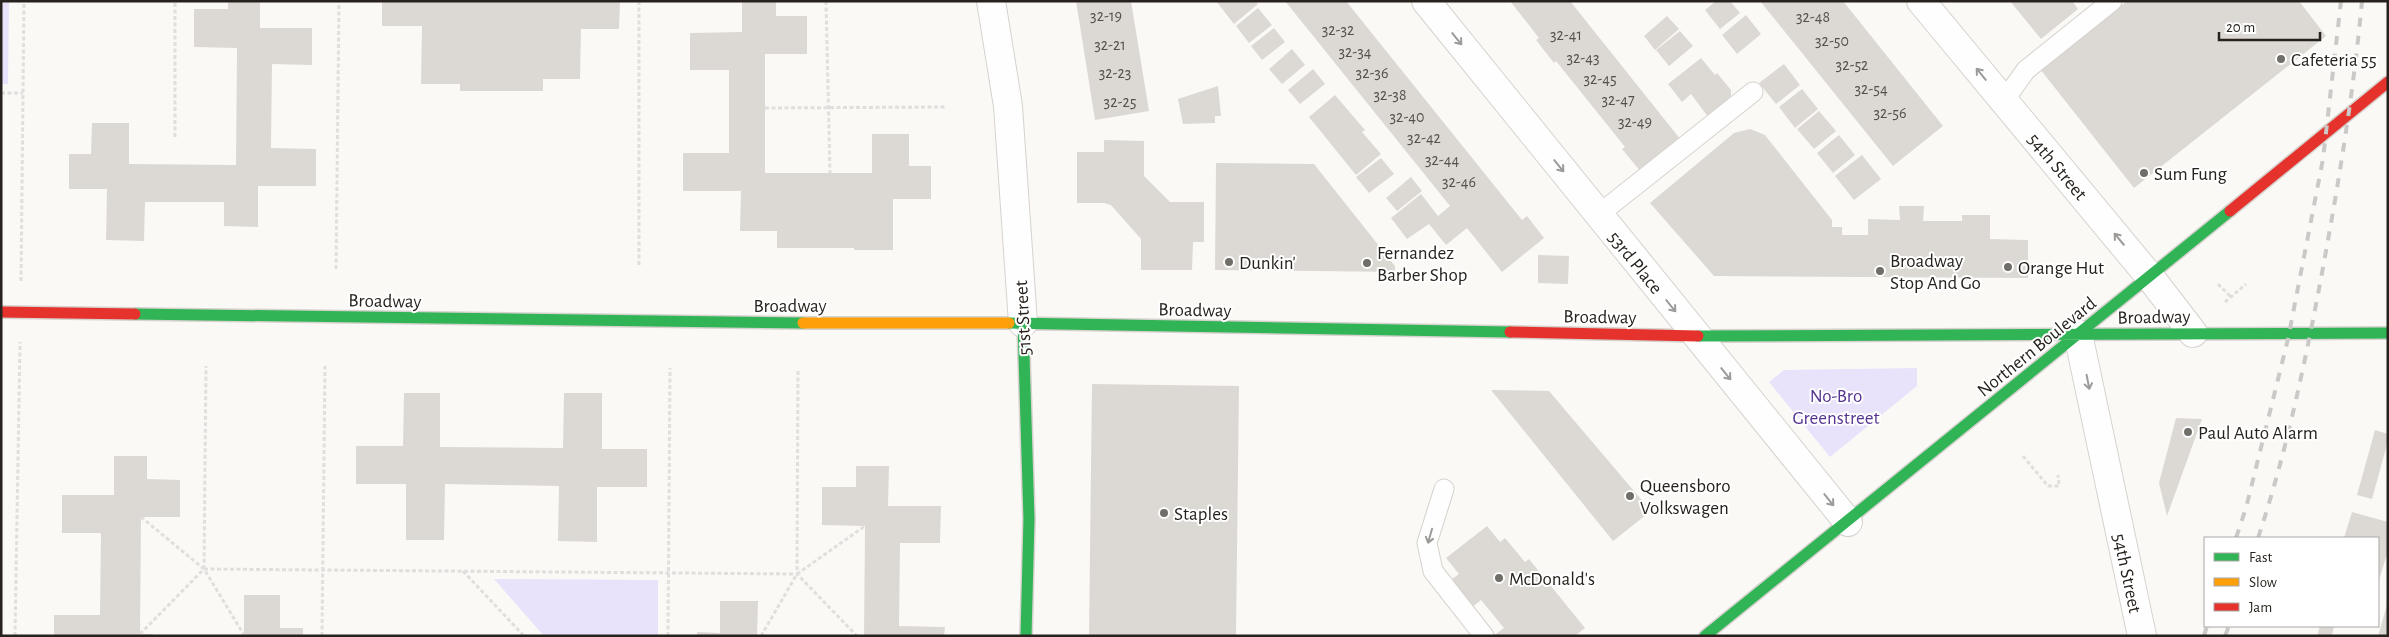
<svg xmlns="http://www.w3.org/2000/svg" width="2389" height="637" font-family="'Alegreya Sans',sans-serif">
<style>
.green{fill:#e9e2fb}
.building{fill:#dcd9d5}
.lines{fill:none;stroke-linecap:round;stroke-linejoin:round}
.lane-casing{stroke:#d6d2ce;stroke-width:21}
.street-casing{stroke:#d6d2ce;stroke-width:30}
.fast-casing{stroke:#d6d2ce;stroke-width:14}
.slow-casing{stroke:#d6d2ce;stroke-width:14}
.jam-casing{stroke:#d6d2ce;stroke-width:14}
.path{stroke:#e0dfdd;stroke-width:3;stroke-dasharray:4 2.5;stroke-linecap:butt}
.lane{stroke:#fefefe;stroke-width:19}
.street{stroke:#fefefe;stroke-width:28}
.fast{stroke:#30b455;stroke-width:11}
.slow{stroke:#ff9f0a;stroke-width:11}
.jam{stroke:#e5322d;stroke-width:11}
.rail{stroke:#cbc9c8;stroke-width:4;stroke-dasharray:9 9;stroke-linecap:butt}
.oneway{stroke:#9d9b99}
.poi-dot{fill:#716d69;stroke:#fff;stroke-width:2}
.labels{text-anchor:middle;stroke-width:4;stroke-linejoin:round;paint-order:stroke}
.number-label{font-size:16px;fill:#54504b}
.poi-label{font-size:19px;fill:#27221d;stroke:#fff;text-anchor:start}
.street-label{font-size:19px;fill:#27221d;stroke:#fff}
.park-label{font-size:19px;fill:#553492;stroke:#fff}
</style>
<rect width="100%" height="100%" fill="#fbf9f6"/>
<path class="green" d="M1 1H9L8 84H1Z
M1917 368V386L1830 457 1769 382 1784 370Z
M494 579 658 580V636H544Z"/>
<path class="building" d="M228 1H260V28H312V65L272 64 271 148 316 149V186H258V227L224 226V202H145L144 241 106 240 107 189H69V154H91L92 123H129V164L236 165 237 48 194 47V9H228Z
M382 1H620L619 29H581L580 79H543V91H460V84H421L422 26H382Z
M742 1H776V16H807V54H765V173H872V134H909V166H931V199H893V250H854V248H777V231H740L741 191H683V153H729V70H690V33L742 32Z
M1076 1H1131L1149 111 1095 120Z
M1216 1H1256L1258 4 1234 24Z
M1285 1H1346L1522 220 1527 216 1544 238 1502 272 1467 228 1446 245 1429 224 1407 239 1391 218 1421 194 1438 216 1450 206Z
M1510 1H1570L1681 140 1641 172 1622 149 1625 147 1556 61 1554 63 1536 40 1539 38Z
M1716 1H1730L1740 13 1720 29 1705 10Z
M1760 1H1843L1943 126 1893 166Z
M2010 1H2072L2078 9 2041 39Z
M2127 1H2299L2326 36 2134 188 2040 69Z
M1258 8 1272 25 1249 43 1236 26Z
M1746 15 1761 34 1737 54 1722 35Z
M1667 16 1679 29 1655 50 1644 36Z
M1274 28 1285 42 1262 60 1251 46Z
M1680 31 1693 46 1669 66 1656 50Z
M1292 49 1305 65 1282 84 1269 69Z
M1701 58 1715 75 1717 73 1731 90V101L1709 118 1691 94 1682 102 1668 84Z
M1784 64 1800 85 1776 104 1759 83Z
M1313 69 1325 84 1300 104 1288 90Z
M1218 86 1221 116H1215V123L1183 124 1178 99Z
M1802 89 1818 109 1795 128 1779 107Z
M1335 95 1365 130 1362 132 1381 154 1356 175 1309 117Z
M1819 111 1836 131 1814 149 1797 129Z
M1750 129 1765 135 1832 220V227H1842V235H1868V219L1900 220 1899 206H1924L1923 221H1962V215H1990V239L2028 240V278L1714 276 1650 203 1734 133Z
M1839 135 1855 155 1833 173 1817 153Z
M1104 140 1144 141V176L1170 202H1204V242H1193L1192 270H1141V239L1111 205 1104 203H1077V152H1104Z
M1862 155 1881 179 1854 200 1835 176Z
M1381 158 1394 174 1369 193 1356 177Z
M1216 163 1314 164 1395 266V272L1215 270Z
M1411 177 1422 191 1397 211 1386 198Z
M1538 255 1569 256 1568 284 1538 283Z
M1092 384 1239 386 1236 636H1089Z
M1491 390 1549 391 1651 511 1613 541Z
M404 393H440V447L563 448 564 393H602V449H647V487H597V542L558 541 559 486 445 484 444 540H406V484H356V446H403Z
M2176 418 2202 419 2167 516 2159 483Z
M2375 430 2388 434V441L2372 499 2357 495Z
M114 456H147V479L180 480V517H141L140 634H153V636H54V615H100L101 533H62V495H114Z
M856 466H889L888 506H941L940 543H900L899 626 945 627 944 636H864L865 526 822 525V487H856Z
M2352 512 2388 522V551L2378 583V538H2344Z
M1487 526 1500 542 1505 538 1525 562 1529 559 1585 628 1575 636H1493L1504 628 1481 600 1471 608 1449 581 1459 574 1446 558Z
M244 595H280V628H303V636H244Z
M720 601H758L757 636H697V632L720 633Z
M2387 605 2388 636H2378Z
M2320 626H2334L2332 636H2317Z"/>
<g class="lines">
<defs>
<path id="lane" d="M2003 102 2026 70 2112 1
M1598 215 1753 92
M1444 489 1427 543 1433 571 1484 636"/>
<path id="street" d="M991 1 1008 106 1023 323
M1426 1 1848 522
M1921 1 2150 277 2193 333
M2078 334 2142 636"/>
<path id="fast" d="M135 314 803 323
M1009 323 1510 332
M1023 323 1029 519 1026 636
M1698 336 2388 333
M1705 636 2230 211"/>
<path id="slow" d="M803 323H1009"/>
<path id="jam" d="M2230 211 2388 82
M1 312 135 314
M1510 332 1698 336"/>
</defs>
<use href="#lane" class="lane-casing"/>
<use href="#street" class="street-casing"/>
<use href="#fast" class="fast-casing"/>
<use href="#slow" class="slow-casing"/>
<use href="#jam" class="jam-casing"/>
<path class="path" d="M639 1V266
M826 1 830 173
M1 93H23
M765 108 945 107
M175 137V1
M336 269 339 1
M2043 274 2039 268 2043 265
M21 281 24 1
M2218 284 2231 297
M2225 302 2246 284
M798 371 797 574 857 636
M2023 456 2048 486H2059L2058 475
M141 517 204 569 244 635
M204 569 797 574
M463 571 524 636
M140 634 204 569 206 366
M15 636 20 342
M322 636 325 366
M668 636 670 368
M761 636 797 574 865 526"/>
<use href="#lane" class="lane"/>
<use href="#street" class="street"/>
<use href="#fast" class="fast"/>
<use href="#slow" class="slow"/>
<use href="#jam" class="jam"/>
<path class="rail" d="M2236 538 2246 508 2288 339 2323 159 2341 1
M2258 538C2285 457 2303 372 2319 289 2337 193 2353 98 2362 1
M2204 636 2207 626
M2225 636 2229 626"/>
</g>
<defs><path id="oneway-shaft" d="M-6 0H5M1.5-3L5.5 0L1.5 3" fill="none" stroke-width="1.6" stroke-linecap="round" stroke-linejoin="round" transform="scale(1.25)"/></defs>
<g class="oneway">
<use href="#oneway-shaft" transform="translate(1457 39) rotate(51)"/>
<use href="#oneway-shaft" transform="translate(1981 74) rotate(-129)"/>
<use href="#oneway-shaft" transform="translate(1559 166) rotate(51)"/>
<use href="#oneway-shaft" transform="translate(2119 239) rotate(-130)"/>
<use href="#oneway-shaft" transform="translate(1671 306) rotate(51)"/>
<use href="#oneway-shaft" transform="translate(1726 374) rotate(51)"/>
<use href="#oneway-shaft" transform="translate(2088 382) rotate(79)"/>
<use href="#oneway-shaft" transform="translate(1829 500) rotate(51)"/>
<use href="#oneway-shaft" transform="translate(1430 536) rotate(106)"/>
</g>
<g class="poi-dot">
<circle cx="2281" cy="59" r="5"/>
<circle cx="2144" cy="173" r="5"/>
<circle cx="1229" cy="262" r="5"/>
<circle cx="1367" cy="263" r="5"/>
<circle cx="2008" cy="267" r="5"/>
<circle cx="1880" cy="271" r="5"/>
<circle cx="2188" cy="432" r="5"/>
<circle cx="1630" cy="496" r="5"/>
<circle cx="1164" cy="513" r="5"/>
<circle cx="1499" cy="578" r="5"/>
</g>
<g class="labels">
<g class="number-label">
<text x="1106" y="21">32-19</text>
<text x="1813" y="22">32-48</text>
<text x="1338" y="35">32-32</text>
<text x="1566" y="40">32-41</text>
<text x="1832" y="46">32-50</text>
<text x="1110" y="50">32-21</text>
<text x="1355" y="57">32-34</text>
<text x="1583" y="63">32-43</text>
<text x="1852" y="70">32-52</text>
<text x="1115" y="78">32-23</text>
<text x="1372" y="78">32-36</text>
<text x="1600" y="84">32-45</text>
<text x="1871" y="94">32-54</text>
<text x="1390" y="100">32-38</text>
<text x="1618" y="105">32-47</text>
<text x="1120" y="107">32-25</text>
<text x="1890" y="118">32-56</text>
<text x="1407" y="122">32-40</text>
<text x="1635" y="127">32-49</text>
<text x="1424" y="143">32-42</text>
<text x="1442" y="165">32-44</text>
<text x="1459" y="187">32-46</text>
</g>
<g class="poi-label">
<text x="2291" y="66">Cafeteria 55</text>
<text x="2154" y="180">Sum Fung</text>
<text x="1377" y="259">Fernandez<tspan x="1377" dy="22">Barber Shop</tspan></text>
<text x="1890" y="267">Broadway<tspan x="1890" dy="22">Stop And Go</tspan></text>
<text x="1239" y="269">Dunkin'</text>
<text x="2018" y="274">Orange Hut</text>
<text x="2198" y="439">Paul Auto Alarm</text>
<text x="1640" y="492">Queensboro<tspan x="1640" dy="22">Volkswagen</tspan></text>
<text x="1174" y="520">Staples</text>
<text x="1509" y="585">McDonald's</text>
</g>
<g class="street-label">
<text transform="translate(2058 166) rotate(50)" y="7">54th Street</text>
<text transform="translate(1636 262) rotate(51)" y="7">53rd Place</text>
<text transform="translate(385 300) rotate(1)" y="7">Broadway</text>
<text x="790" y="312">Broadway</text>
<text transform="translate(1195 309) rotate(1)" y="7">Broadway</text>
<text transform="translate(1600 316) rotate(1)" y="7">Broadway</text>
<text transform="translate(2154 316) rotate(-1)" y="7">Broadway</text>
<text transform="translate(1022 318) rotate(-93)" y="7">51st Street</text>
<text transform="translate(2036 346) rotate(-39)" y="7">Northern Boulevard</text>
<text transform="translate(2128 573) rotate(78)" y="7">54th Street</text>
</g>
<g class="park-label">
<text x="1836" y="402">No-Bro<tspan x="1836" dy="22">Greenstreet</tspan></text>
</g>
</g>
<rect width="2389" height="637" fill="none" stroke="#27221d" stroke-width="5"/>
<rect x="2204" y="537" width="175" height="90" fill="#ffffff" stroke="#a9a7a5"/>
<rect x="2214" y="553" width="25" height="8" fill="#30b455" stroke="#a9a7a5"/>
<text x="2249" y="562" font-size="15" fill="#27221d">Fast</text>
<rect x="2214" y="578" width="25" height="8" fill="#ff9f0a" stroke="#a9a7a5"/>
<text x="2249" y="587" font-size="15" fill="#27221d">Slow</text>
<rect x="2214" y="603" width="25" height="8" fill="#e5322d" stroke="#a9a7a5"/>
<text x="2249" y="612" font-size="15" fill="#27221d">Jam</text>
<path d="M2219 32v8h101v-8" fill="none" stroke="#27221d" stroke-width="2.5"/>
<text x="2226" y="32" font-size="15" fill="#27221d" stroke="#ffffff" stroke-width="4" paint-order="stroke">20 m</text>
</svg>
